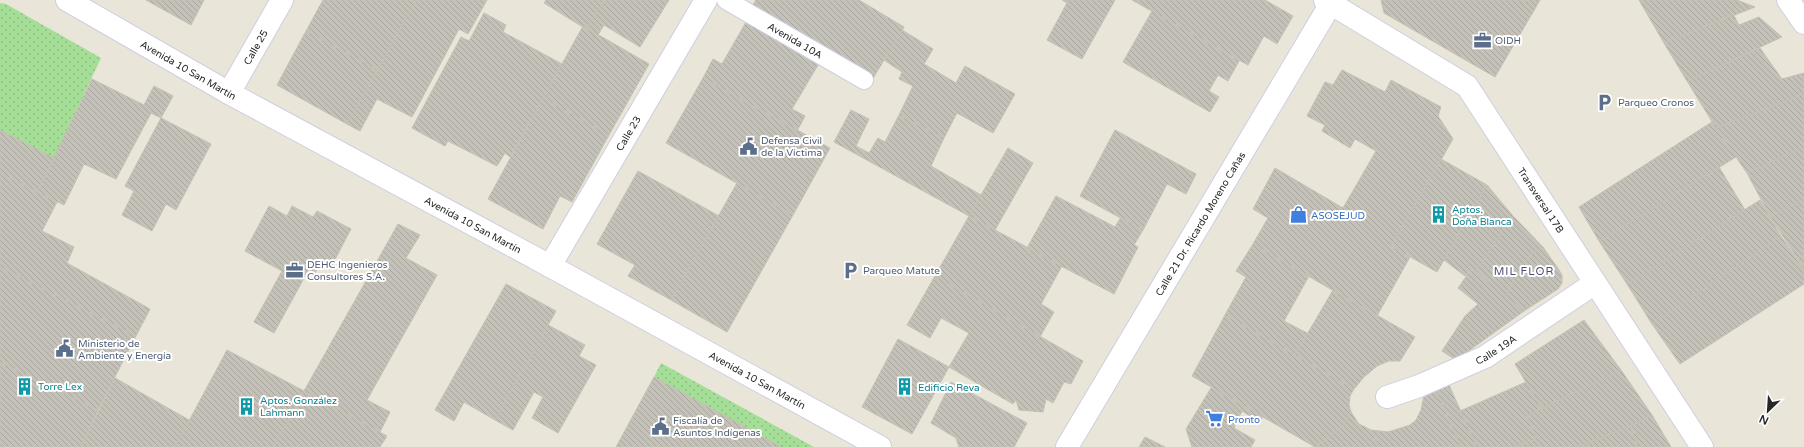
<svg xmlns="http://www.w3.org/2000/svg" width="1804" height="447" font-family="'Varela Round',sans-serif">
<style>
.grass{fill:url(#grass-dots)}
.building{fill:url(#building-back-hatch);stroke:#c4c1b3}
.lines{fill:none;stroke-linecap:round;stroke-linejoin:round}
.service-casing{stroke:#cecfe0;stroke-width:20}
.minor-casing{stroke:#cecfe0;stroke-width:24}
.tertiary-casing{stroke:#cecfe0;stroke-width:24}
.service{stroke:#fff;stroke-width:18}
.minor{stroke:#fff;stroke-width:22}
.tertiary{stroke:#fff;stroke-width:22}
.labels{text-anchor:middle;stroke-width:4;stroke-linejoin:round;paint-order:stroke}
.street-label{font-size:10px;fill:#272727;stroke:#fff}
.service-label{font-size:10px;fill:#4e5e75;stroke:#fff;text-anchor:start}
.culture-label{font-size:10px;fill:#0d838f;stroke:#fff;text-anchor:start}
.shop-label{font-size:10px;fill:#366cbe;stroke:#fff;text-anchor:start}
.neighbourhood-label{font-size:11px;letter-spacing:1px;fill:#4a4b75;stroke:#fff}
</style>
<defs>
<pattern id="grass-dots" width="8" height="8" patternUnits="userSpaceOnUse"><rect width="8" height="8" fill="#a4de97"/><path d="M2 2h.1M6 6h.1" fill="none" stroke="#8dbe82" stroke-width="1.8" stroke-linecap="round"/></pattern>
<pattern id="building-back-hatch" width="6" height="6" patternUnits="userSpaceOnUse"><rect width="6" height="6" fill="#c4c1b9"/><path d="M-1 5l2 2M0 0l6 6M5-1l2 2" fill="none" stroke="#a8a69f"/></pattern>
</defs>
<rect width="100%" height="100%" fill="#e9e5d9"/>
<path class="grass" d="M0 3 6 4 101 58 54 158 0 130Z
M661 363 814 447H781L654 377Z"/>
<path class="building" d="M146 0H204L191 25Z
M323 0H416L378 70 306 31Z
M416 0H487L468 34 459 29 412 117 377 99 360 131 347 124Z
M546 0H604L586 29 544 3Z
M604 0H669L640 47 604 25 598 35 586 29Z
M756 0H859L904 27 872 80 751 8Z
M1062 0H1115L1082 59 1047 40 1067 3Z
M1132 0H1265L1293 16 1277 44 1264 36 1248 65Z
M1381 0H1524L1536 7 1495 77 1384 13Z
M1524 0H1540L1536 7Z
M1639 0H1737L1755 7 1664 43Z
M1152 11 1239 61 1228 81 1218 75 1209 91 1219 97 1210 112 1123 62Z
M484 13 506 25 503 32 562 64 510 157 505 153 497 166 448 141 445 146 412 128 461 37 469 41Z
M1733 14 1739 25 1759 17 1782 37 1687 81 1664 43Z
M746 22 818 65 792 109 805 116 797 131 703 78 713 59 722 64Z
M583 26 649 64 609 135 543 98Z
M902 30 933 49 924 64 956 83 965 66 1015 94 993 133 957 113 944 138 899 115 913 86 899 79 902 72 884 60Z
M306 31 378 70 347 124 277 85Z
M1760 48 1782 79 1804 73V94L1716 128 1687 81Z
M1342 70 1385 92 1391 80 1441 107 1438 116 1453 139 1391 246 1410 257 1377 316 1253 244 1268 218 1253 209 1275 168 1343 208 1376 151 1355 139 1350 148 1322 131 1325 125 1307 116 1325 82 1333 85Z
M703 78 830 148 793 215 666 143Z
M92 79 144 105 154 86 173 96 161 118 151 113 116 179 84 164 64 205 37 192Z
M1804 94V147L1747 173 1716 128Z
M543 98 609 135 572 202 560 196 543 229 488 199Z
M851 110 869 119 856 146 869 153 878 138 885 142 899 115 944 138 931 166 981 195 969 216 834 142Z
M161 118 211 144 176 210 166 204 152 231 122 215 134 191 125 186Z
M1712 122 1736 157 1599 241 1579 207Z
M0 130 54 158 37 192 0 173Z
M1115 130 1196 174 1186 194 1167 184 1143 230 1080 196Z
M1804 147V199L1770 216 1747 173Z
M1008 148 1033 163 995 230 969 216Z
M1441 159 1487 185 1437 272 1391 246Z
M1719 167 1745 210 1627 284 1599 241Z
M638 171 719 216 671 300 628 276 635 265 597 244Z
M0 173 57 202 42 231 74 247 67 263 150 309 136 336 0 267Z
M737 183 793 215 727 332 671 300Z
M1487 185 1513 216 1476 271 1472 268 1465 276 1444 260Z
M1056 196 1115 227 1121 217 1143 230 1134 245 1138 247 1114 294 1027 248Z
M1804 199V255L1797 258 1770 216Z
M1760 200 1781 236 1652 324 1627 284Z
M269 206 287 216 292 206 313 217 317 211 351 229 330 269 320 264 315 273 309 269 274 333 254 322 282 271 245 251Z
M969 216 1062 266 1041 304 1054 312 1040 337 935 276Z
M1513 216 1543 247 1529 255 1505 296 1476 271Z
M398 224 420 235 406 258 437 275 367 400 390 412 380 432 304 391Z
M1781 236 1804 270V284L1680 364 1652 324Z
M1253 244 1309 276 1284 321 1307 333 1295 355 1225 315 1246 277 1236 271Z
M1543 247 1559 270 1562 275V283L1558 289 1524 311 1505 296 1529 255Z
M1804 255V270L1797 258Z
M0 267 136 336 98 410 0 362Z
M1472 268 1524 311 1456 360 1442 351 1465 316 1478 304 1458 288Z
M935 276 1083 361 1071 384 1064 382 1053 403 1046 399 1043 412 1019 410 1016 400 1013 404 949 367 969 333 941 318 930 338 907 325Z
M506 284 556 311 495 420 464 402 454 421 435 410Z
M1333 290 1415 337 1400 361H1389L1377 366 1364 377 1354 389 1295 355Z
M1225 315 1354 389 1350 396 1349 405 1351 412 1342 427 1315 447 1192 376Z
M1584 320 1621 370 1542 409 1515 364Z
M548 325 585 345 579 356 596 365 558 433 532 418 543 397 534 392 513 430 495 420Z
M898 339 949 367 912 434 862 407Z
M227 350 304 391 274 447H175Z
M0 362 98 410 81 447H0Z
M1621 370 1652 415 1630 426 1576 447H1539L1527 416Z
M654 377 705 405 682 447H616Z
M115 378 189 420 175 447H81Z
M951 382 1027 423 1014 447H959L956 438 931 423Z
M1526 382 1542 409 1527 416 1536 439 1514 447H1477L1460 411Z
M1449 385 1477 447H1461L1436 390Z
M1211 388 1263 416 1260 422 1242 411 1234 428 1255 440 1251 447H1192L1186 429Z
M1436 390 1461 447H1379L1371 430 1388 432 1410 425 1416 420 1421 410 1424 395Z
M304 391 387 436 380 447H274Z
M705 405 756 433 748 447H682Z
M1351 412 1359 424 1371 430 1379 447H1316L1342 427Z
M1652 415 1671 447H1638L1630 426Z
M1630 426 1638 447H1588L1587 443Z
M756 433 781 447H748Z
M1145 437 1165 447H1139Z
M1536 439 1539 447H1514Z
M1587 443 1588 447H1576Z"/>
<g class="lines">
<defs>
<g id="service">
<path id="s1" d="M726 0 864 80"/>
</g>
<g id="minor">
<path id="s2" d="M1325 0 1467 86 1702 447"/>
<path d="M1788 0 1804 23"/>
<path id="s3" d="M229 93 282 0"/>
<path id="s4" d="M550 266 706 0"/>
<path id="s5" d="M1387 397 1419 386 1485 357 1595 283"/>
<path id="s6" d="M1067 447 1333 0"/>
</g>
<g id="tertiary">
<path id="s7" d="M67 0 229 93 550 266 880 447"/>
</g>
</defs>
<use href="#service" class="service-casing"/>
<use href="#minor" class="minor-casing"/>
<use href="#tertiary" class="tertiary-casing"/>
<use href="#service" class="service"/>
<use href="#minor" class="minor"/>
<use href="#tertiary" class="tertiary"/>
</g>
<defs>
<symbol id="office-bare" viewBox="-9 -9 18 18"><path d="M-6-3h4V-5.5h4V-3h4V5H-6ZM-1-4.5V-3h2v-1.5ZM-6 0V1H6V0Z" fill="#5c6f8a" stroke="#fff" stroke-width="2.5" paint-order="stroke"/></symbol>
<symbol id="parking-bare" viewBox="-9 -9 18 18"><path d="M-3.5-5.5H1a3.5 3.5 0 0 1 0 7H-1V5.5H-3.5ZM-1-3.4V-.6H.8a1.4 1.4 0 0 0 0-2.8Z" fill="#5c6f8a" stroke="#fff" stroke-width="2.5" paint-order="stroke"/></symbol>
<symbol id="civic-bare" viewBox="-9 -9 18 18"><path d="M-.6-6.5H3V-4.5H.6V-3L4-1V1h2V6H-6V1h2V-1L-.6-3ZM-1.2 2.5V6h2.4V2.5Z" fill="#5c6f8a" stroke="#fff" stroke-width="2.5" paint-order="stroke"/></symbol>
<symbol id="shop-bare" viewBox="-9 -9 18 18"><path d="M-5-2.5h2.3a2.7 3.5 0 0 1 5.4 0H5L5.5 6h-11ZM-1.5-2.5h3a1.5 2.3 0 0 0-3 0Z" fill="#3f7fe0" stroke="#fff" stroke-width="2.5" paint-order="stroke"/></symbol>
<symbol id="building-bare" viewBox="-9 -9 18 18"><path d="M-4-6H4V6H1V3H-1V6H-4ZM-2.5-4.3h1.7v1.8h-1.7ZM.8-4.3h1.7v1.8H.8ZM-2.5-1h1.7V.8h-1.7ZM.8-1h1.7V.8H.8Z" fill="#0f9aa8" stroke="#fff" stroke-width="2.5" paint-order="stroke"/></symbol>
<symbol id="supermarket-bare" viewBox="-9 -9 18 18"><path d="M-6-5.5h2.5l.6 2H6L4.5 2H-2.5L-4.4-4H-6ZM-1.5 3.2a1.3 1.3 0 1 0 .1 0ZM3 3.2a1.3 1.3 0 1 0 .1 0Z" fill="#3f7fe0" stroke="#fff" stroke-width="2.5" paint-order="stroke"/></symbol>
</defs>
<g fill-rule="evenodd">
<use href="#office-bare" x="1470" y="28" width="25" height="25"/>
<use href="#parking-bare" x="1592" y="90" width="25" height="25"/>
<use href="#civic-bare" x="736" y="134" width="25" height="25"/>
<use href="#shop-bare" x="1286" y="202" width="25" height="25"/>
<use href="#building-bare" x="1426" y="202" width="25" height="25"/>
<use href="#office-bare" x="282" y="258" width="25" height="25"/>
<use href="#parking-bare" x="838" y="258" width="25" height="25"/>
<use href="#civic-bare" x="52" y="336" width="25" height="25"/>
<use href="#building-bare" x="12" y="374" width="25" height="25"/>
<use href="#building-bare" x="892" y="374" width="25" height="25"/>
<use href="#building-bare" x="234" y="394" width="25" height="25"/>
<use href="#supermarket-bare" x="1202" y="406" width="25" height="25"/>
<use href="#civic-bare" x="648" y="414" width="25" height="25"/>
</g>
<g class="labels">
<g class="street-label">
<text dy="4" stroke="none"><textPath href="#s1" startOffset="80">Avenida 10A</textPath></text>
<text dy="4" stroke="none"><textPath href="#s3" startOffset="53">Calle 25</textPath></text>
<text dy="4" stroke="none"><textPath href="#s7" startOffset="140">Avenida 10 San Martín</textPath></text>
<text dy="4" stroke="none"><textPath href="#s4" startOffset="154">Calle 23</textPath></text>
<text dy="4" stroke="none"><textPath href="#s2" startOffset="302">Transversal 17B</textPath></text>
<text dy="4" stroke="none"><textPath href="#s7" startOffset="464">Avenida 10 San Martín</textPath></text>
<text dy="4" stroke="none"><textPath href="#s6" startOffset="260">Calle 21 Dr. Ricardo Moreno Cañas</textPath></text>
<text dy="4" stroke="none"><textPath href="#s5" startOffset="119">Calle 19A</textPath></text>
<text dy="4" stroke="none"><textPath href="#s7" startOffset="788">Avenida 10 San Martín</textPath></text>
</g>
<g class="service-label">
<text x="1495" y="44">OIDH</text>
<text x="1618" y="106">Parqueo Cronos</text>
<text x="761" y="144">Defensa Civil<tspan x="761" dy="12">de la Víctima</tspan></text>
<text x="307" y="268">DEHC Ingenieros<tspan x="307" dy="12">Consultores S.A.</tspan></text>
<text x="863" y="274">Parqueo Matute</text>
<text x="78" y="347">Ministerio de<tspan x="78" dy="12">Ambiente y Energía</tspan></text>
<text x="673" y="424">Fiscalía de<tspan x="673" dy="12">Asuntos Indígenas</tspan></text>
</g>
<g class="culture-label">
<text x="1452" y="213">Aptos.<tspan x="1452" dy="12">Doña Blanca</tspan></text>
<text x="38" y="390">Torre Lex</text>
<text x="918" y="391">Edificio Reva</text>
<text x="260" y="404">Aptos. González<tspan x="260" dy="12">Lahmann</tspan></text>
</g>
<g class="shop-label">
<text x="1311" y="219">ASOSEJUD</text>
<text x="1228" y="423">Pronto</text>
</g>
<g class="neighbourhood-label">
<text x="1524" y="275">MIL FLOR</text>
</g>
</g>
<g transform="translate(1768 411) rotate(205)" stroke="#ffffff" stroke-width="3" paint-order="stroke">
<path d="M0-3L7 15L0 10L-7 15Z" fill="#272727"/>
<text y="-6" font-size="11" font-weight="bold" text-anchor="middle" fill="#272727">N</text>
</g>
</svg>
